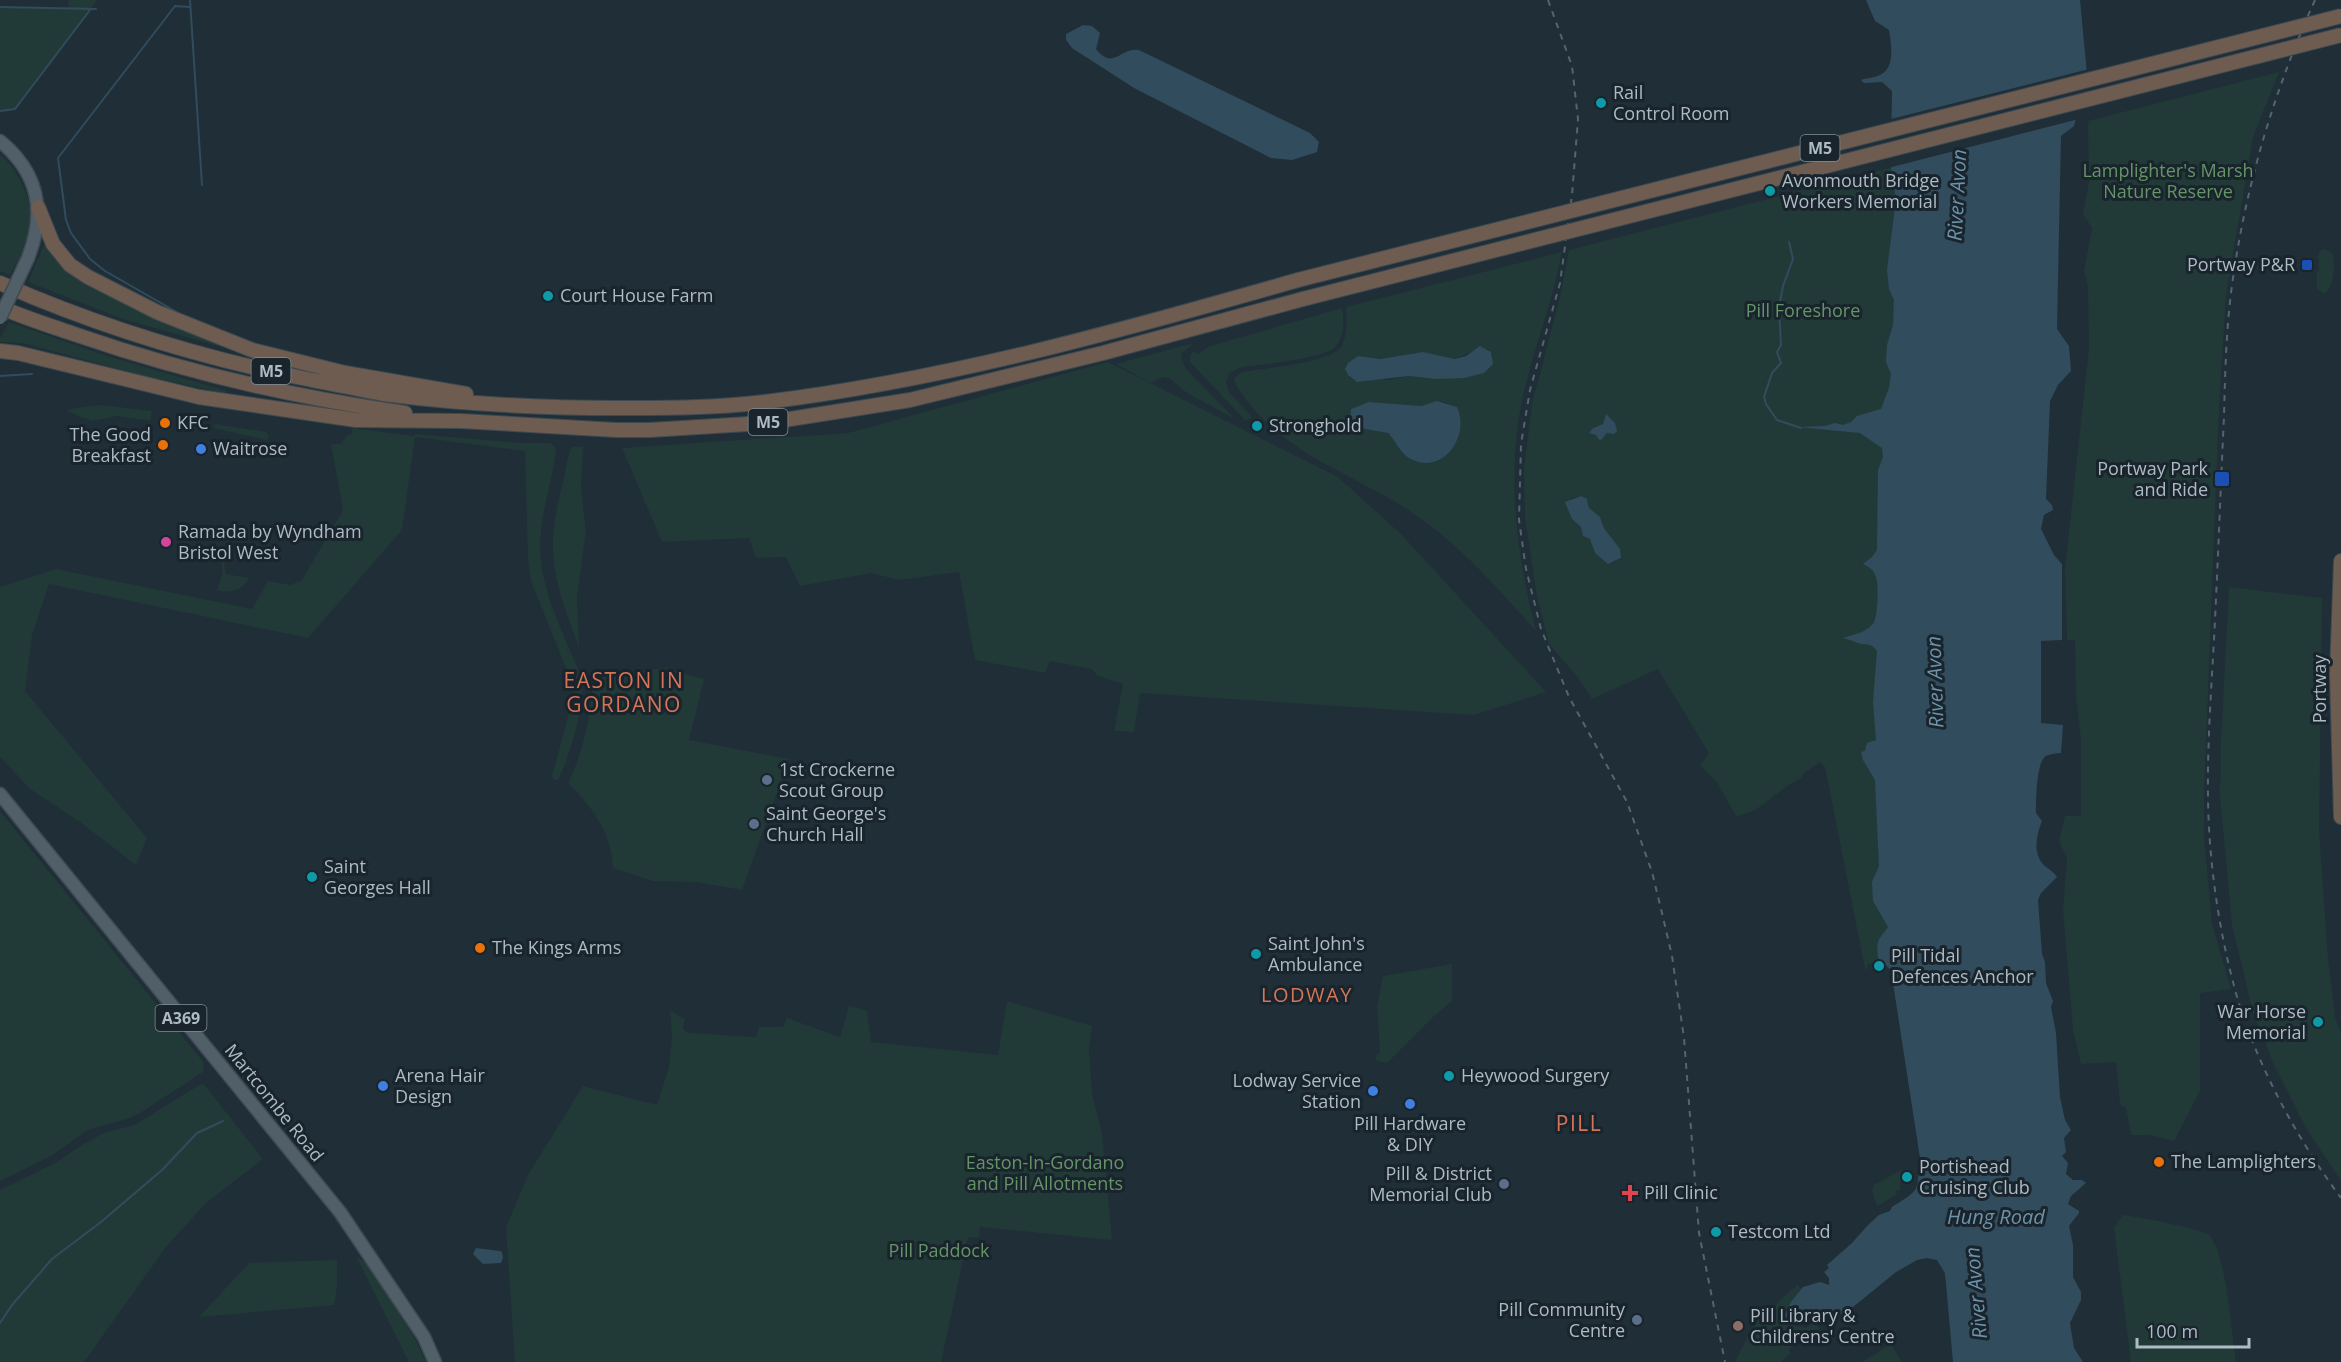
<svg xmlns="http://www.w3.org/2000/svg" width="2341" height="1362" font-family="'Open Sans',sans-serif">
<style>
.green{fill:#223a37;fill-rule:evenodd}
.water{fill:#314c5d}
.pier{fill:#1f2e37}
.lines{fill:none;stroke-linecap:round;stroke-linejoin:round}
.stream{stroke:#314c5d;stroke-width:2}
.major-casing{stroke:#3f4b54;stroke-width:15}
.highway-casing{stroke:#3d4a52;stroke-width:16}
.major{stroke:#515f68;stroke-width:12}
.highway{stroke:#6e5c50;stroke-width:14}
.rail{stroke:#55656f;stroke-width:2;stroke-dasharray:6 6;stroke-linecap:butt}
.major-bridge-casing{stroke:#3f4b54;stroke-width:15;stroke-linecap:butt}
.highway-bridge-casing{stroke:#3d4a52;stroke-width:16;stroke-linecap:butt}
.major-bridge{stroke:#515f68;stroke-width:12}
.highway-bridge{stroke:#6e5c50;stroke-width:14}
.culture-dot{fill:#0f9aa8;stroke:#19242c;stroke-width:2}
.transit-dot{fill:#1a4fb4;stroke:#19242c;stroke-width:2}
.food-dot{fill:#e8710a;stroke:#19242c;stroke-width:2}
.shop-dot{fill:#3f7fe0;stroke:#19242c;stroke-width:2}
.hotel-dot{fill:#d1479c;stroke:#19242c;stroke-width:2}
.service-dot{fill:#5c6f8a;stroke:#19242c;stroke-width:2}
.health-dot{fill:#e0444e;stroke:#19242c;stroke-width:2}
.education-dot{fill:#8d6e63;stroke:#19242c;stroke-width:2}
.labels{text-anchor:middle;stroke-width:6;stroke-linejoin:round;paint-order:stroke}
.shield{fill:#19242c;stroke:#818e96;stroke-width:1.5}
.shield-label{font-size:16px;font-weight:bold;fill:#adbbc4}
.poi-label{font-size:18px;fill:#adbbc4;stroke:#19242c;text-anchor:start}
.park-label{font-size:18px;fill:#649566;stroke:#19242c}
.street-label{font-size:18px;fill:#adbbc4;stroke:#19242c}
.water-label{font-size:20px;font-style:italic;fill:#6d93aa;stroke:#19242c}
.neighbourhood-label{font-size:20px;letter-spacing:1.5px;fill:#d47558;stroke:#19242c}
.quarter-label{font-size:21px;letter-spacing:1.5px;fill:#d47558;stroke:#19242c}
</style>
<rect width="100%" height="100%" fill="#1f2e37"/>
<path class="green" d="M69 0H97L15 109 0 111V7L68 8Z
M1866 0H1939L1938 342 1864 431 1882 439 1961 1194 1787 1323 1794 1321 1943 1230 1949 1305C1947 1289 1947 1273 1937 1260L1927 1258 1917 1260 1896 1272 1853 1307 1835 1317 1816 1314 1790 1325 1806 1328 1814 1322 1821 1332 1815 1337 1809 1333 1789 1349 1790 1353 1781 1362H1735L1747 1338 1766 1309 1771 1310 1783 1297 1798 1285 1800 1289 1820 1282 1829 1285V1278L1824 1272 1829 1268 1827 1265 1852 1243 1868 1225 1879 1215 1890 1211 1892 1207C1923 1188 1916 1192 1920 1157L1891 969 1881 962 1867 964V970L1865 969 1829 787 1825 767 1820 762 1802 775V778C1778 787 1762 813 1736 816L1716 781 1700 766 1709 753 1658 669 1592 699 1576 675 1549 644 1537 597 1525 518 1524 469 1532 404 1560 297 1569 250 1890 168 1892 91 1882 82 1864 83 1861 80C1867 78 1874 78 1880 75 1896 68 1891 43 1889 30L1875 21ZM1606 415 1615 423 1614 427 1599 440 1594 427 1603 424ZM1580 496 1588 501 1589 509 1601 518 1604 528 1610 535 1621 558 1613 563 1595 553 1590 539 1583 536 1581 527 1572 519 1570 499Z
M2279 72 2253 137 2226 295 2219 408 2204 795V837L2212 924 2231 989 2200 993V1091L2174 1141 2150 1135H2131L2126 1108 2120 1104 2116 1062 2081 1064 2073 1030 2063 910 2067 859 2059 841 2065 816H2081V739L2076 697 2075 640H2067L2065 569 2089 348 2088 287 2084 271 2092 228 2083 214 2089 182 2088 121Z
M0 154C25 177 39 213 25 246 21 256 15 266 10 275L0 271Z
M45 243 54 258 68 272 85 285 184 331 250 355 123 319 28 282Z
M2324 249 2332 253C2336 264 2334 287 2324 294L2317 289V272L2319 271V258H2317L2320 251Z
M1562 252C1552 308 1528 361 1519 417 1508 489 1518 560 1536 631 1500 591 1462 547 1417 516 1362 477 1289 457 1247 401 1242 394 1236 387 1234 378L1242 372C1263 368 1328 363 1340 348 1348 337 1347 319 1346 307ZM1488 349 1493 357 1436 379 1409 376 1388 380 1378 378 1362 382 1351 378 1346 372V365L1358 356 1380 359 1423 352 1455 359 1469 353ZM1441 401 1457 407 1460 417 1403 454 1391 436 1385 431 1352 426 1351 409 1369 402 1421 406Z
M1342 308C1344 322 1345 337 1334 348 1324 358 1259 365 1242 367L1229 373 1226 382 1229 392 1252 417 1246 421 1190 362V356L1193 351 1198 354 1210 346Z
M9 322 104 355 227 391 224 393 141 375 23 343 0 342V338Z
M1194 343 1182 353 1181 357 1186 369 1235 419 1187 393 1169 378 1163 377 1151 383 1116 364Z
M1108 362 1338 477 1401 534 1546 692 1474 715 1140 693 1134 732 1114 731 1123 684 1097 675 1092 669 1050 661 1045 673 975 660 959 572 899 580 871 573 800 586 786 557 756 558 749 538 662 542 622 448 848 433Z
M102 405 152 411 150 421 117 416 92 421 66 411 75 408Z
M215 424 266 432 269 437 266 440 214 428Z
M352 428 414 436 415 434 521 443H551L556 448C553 481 540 513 540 548 541 593 566 638 582 679 585 706 570 756 558 780H554L552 776 576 687 564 663 531 581 528 560 525 451 415 437 402 530 308 638 49 584 32 635 25 691 147 838 136 865 80 822 30 789 0 757V587L56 569 252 609 268 581 290 585 302 580 343 510 331 444H341L346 436 352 433Z
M572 447H583L581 489 586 531 577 597 579 647C555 582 543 553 563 483 566 472 566 458 572 447Z
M218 546H221L226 574 249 578C245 590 228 594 217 590L223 572Z
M2229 587 2322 598 2319 830 2328 958 2335 1018 2341 1032V1181L2307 1130 2274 1065 2253 1012 2232 925 2219 785 2221 781V742Z
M665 668 704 679 689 740 789 759 742 890 697 882 653 881 613 868C611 832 593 808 568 783 585 749 590 715 594 677Z
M0 811 204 1063 203 1072 140 1113 127 1119 88 1130 51 1156 0 1181Z
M1452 964V1001L1431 1019 1387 1063 1377 1061 1375 1056 1380 1053 1377 1007 1383 976Z
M1007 1001 1092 1026 1089 1049 1092 1093 1102 1133 1112 1240 980 1227 979 1238 968 1237 941 1362H515L506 1227 529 1173 583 1086 657 1105 669 1067 672 1036 670 1011 685 1019 683 1029 688 1033 756 1037 759 1027H783L787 1018 840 1037 849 1006 867 1011 871 1042 998 1055Z
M203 1083 263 1159 207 1202 166 1247 84 1362H0V1190L57 1162 80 1146 106 1132 134 1125Z
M1901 1170 1900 1190 1895 1191 1896 1195 1877 1206 1872 1191 1874 1185Z
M2123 1215C2135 1216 2202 1229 2209 1235 2226 1251 2232 1336 2236 1362H2131L2114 1228Z
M356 1256 368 1264 415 1339 426 1362H409Z
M337 1260V1287L334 1305 199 1317 249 1263Z
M1891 1344 1902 1362H1862Z"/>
<path class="water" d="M1866 0H2080L2087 74 2074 126 2061 136 2057 329 2069 346 2071 371 2058 385 2050 401 2046 499 2052 505 2053 510 2044 515 2041 529 2054 555 2062 564V640L2041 641V723L2063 725 2061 753C2057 753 2050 754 2046 756 2036 762 2036 801 2036 813L2042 821C2036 836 2032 855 2046 867 2051 871 2054 872 2057 877L2041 893 2038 900 2042 954 2045 962 2046 983 2053 1001 2051 1007 2056 1033 2060 1097 2065 1120 2071 1130 2064 1138 2066 1152 2062 1156 2068 1163 2066 1174 2073 1180H2082L2086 1183 2071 1196 2068 1204 2079 1211V1213L2069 1226 2073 1245V1277L2081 1292V1300L2070 1323 2074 1348 2083 1362H1953L1945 1273 1937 1260 1927 1258 1917 1260 1896 1272 1853 1307 1835 1317 1816 1314 1792 1325 1786 1321 1785 1315 1791 1302 1803 1287 1820 1282 1829 1285V1278L1824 1272 1829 1268 1827 1265 1852 1243 1868 1225 1879 1215 1890 1211 1892 1207C1923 1188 1916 1192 1920 1158L1891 970 1878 958C1876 939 1878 941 1888 927L1873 901 1872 882 1879 866 1875 780 1863 760 1861 752 1865 751 1867 743 1876 740 1873 702 1877 651C1871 642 1867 646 1858 643 1852 641 1849 639 1843 638 1853 635 1866 632 1873 624 1878 618 1879 584 1876 577 1874 570 1869 567 1863 564L1872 557 1877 550 1878 470 1883 457 1882 448 1860 433 1798 427 1825 426 1835 423 1843 425 1851 422 1857 416 1881 409 1889 388 1891 374 1886 362 1887 345 1893 325 1894 300 1889 289 1887 270 1896 200 1891 168 1892 91 1882 82 1864 83 1861 80C1867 78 1874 78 1880 75 1896 68 1891 43 1889 30L1875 21Z
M1083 25 1092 26 1100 33 1096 49C1114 71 1120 47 1139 50L1310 133 1319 142 1317 152 1292 160 1271 158 1134 88 1072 48 1066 40V34Z
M1480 346 1491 352 1493 364 1484 373 1464 378 1436 379 1409 376 1357 382 1348 375 1345 369 1348 363 1358 356 1380 359 1423 352 1455 359 1466 356Z
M1437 401 1457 407C1470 434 1445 474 1413 460 1400 455 1397 442 1388 433L1354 427 1350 422 1351 409 1369 402 1421 406Z
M1606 414 1615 423 1617 431 1614 434 1607 433 1600 441 1596 435 1589 433 1593 428 1603 424Z
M1581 496 1587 499 1589 508 1600 517 1604 528 1620 549 1621 558 1608 564 1595 553 1590 539 1583 536 1581 527 1572 519 1565 502Z
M476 1248 500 1251 502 1252 503 1258 501 1263 483 1264 473 1254Z"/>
<path class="pier" d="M2089 69V75L2079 119 1888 168 1887 120Z"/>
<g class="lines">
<path class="stream" d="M190 0 202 185
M0 7 96 9
M0 111 15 109 90 10
M1789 242 1793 259 1783 286 1779 307 1781 345 1777 352 1781 363 1772 373 1764 397 1766 404 1777 420 1801 428
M182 315 105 271 90 259 71 233 66 220 58 158 175 6 190 7
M0 376 32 374
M0 1323 12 1305 52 1259 101 1222 162 1170 197 1133 223 1121"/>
<defs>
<path id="major" d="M0 141C39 173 46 212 28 258
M0 794 340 1212 424 1337 435 1362"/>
<path id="highway" d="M38 207 53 244 70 265 88 277 157 312 252 350 345 373 466 394
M0 283C100 327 205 359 312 380 336 384 360 390 384 394 462 404 540 408 618 408 667 408 716 408 765 402 946 380 1123 330 1298 280
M0 307C25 318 51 326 77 335 184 372 293 397 405 413
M0 351 18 353 199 397 356 420 461 421 616 430H650L765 423 910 400 1103 353 1303 299
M2341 561 2337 674 2341 817"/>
</defs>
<use href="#major" class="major-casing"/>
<use href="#highway" class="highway-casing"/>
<use href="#major" class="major"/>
<use href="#highway" class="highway"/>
<path class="rail" d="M1548 0 1572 66 1578 119 1572 195 1560 283 1530 390 1521 444 1519 520 1526 569 1541 629 1569 697 1627 802 1652 872 1662 913 1672 956 1684 1038 1699 1233 1725 1362
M2315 0C2273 93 2244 191 2231 293 2226 334 2225 376 2224 417 2221 477 2219 537 2216 598 2213 674 2205 752 2209 828 2212 880 2220 932 2233 982 2252 1057 2295 1136 2341 1198"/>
<defs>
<path id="major-bridge" d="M0 318 28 258"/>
<path id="highway-bridge" d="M1298 280 2341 16
M1303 299 2341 35"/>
</defs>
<use href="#major-bridge" class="major-bridge-casing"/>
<use href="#highway-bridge" class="highway-bridge-casing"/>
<use href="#major-bridge" class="major-bridge"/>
<use href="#highway-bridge" class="highway-bridge"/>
</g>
<g class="culture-dot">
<circle cx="1601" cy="103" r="6"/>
<circle cx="1770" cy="191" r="6"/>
<circle cx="548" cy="296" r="6"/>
<circle cx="1257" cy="426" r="6"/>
<circle cx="312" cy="877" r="6"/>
<circle cx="1256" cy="954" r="6"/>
<circle cx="1879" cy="966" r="6"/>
<circle cx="2318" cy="1022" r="6"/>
<circle cx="1449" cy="1076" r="6"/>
<circle cx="1907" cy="1177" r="6"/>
<circle cx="1716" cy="1232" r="6"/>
</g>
<g class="transit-dot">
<rect x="2301" y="259" width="12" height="12" rx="3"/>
<rect x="2214" y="471" width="16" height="16" rx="3"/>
</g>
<g class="food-dot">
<circle cx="165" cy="423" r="6"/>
<circle cx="163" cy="445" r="6"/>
<circle cx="480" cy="948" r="6"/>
<circle cx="2159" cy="1162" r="6"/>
</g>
<g class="shop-dot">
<circle cx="201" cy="449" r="6"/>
<circle cx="383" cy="1086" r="6"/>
<circle cx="1373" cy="1091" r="6"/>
<circle cx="1410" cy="1104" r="6"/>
</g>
<circle class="hotel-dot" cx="166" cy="542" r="6"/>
<g class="service-dot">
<circle cx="767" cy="780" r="6"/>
<circle cx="754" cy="824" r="6"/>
<circle cx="1504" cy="1184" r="6"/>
<circle cx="1637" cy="1320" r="6"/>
</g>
<path class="health-dot" d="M1627 1184h6v6h6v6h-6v6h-6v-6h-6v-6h6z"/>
<circle class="education-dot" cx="1738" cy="1326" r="6"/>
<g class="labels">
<g class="shield">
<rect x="1800.5" y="135" width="39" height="26" rx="4.5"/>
<rect x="251.5" y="358" width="39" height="26" rx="4.5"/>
<rect x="748.5" y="409" width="39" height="26" rx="4.5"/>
<rect x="155.5" y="1005" width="51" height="26" rx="4.5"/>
</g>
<g class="shield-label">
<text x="1820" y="154">M5</text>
<text x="271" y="377">M5</text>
<text x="768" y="428">M5</text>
<text x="181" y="1024">A369</text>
</g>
<g class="poi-label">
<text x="1613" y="99">Rail<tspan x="1613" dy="21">Control Room</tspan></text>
<text x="1782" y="187">Avonmouth Bridge<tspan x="1782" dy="21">Workers Memorial</tspan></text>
<text x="2295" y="271" text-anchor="end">Portway P&amp;R</text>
<text x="560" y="302">Court House Farm</text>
<text x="177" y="429">KFC</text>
<text x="1269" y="432">Stronghold</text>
<text x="151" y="441" text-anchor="end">The Good<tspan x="151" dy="21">Breakfast</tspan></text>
<text x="213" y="455">Waitrose</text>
<text x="2208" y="475" text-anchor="end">Portway Park<tspan x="2208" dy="21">and Ride</tspan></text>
<text x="178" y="538">Ramada by Wyndham<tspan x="178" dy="21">Bristol West</tspan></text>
<text x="779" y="776">1st Crockerne<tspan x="779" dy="21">Scout Group</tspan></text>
<text x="766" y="820">Saint George's<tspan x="766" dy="21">Church Hall</tspan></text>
<text x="324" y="873">Saint<tspan x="324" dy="21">Georges Hall</tspan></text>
<text x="1268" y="950">Saint John's<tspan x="1268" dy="21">Ambulance</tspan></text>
<text x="492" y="954">The Kings Arms</text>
<text x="1891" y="962">Pill Tidal<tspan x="1891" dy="21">Defences Anchor</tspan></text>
<text x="2306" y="1018" text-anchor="end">War Horse<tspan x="2306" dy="21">Memorial</tspan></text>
<text x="395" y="1082">Arena Hair<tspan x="395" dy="21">Design</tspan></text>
<text x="1461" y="1082">Heywood Surgery</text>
<text x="1361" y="1087" text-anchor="end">Lodway Service<tspan x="1361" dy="21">Station</tspan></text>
<text x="1410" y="1130" text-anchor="middle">Pill Hardware<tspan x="1410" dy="21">&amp; DIY</tspan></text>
<text x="2171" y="1168">The Lamplighters</text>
<text x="1919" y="1173">Portishead<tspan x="1919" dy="21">Cruising Club</tspan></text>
<text x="1492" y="1180" text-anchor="end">Pill &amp; District<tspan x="1492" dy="21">Memorial Club</tspan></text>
<text x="1644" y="1199">Pill Clinic</text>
<text x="1728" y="1238">Testcom Ltd</text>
<text x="1625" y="1316" text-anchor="end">Pill Community<tspan x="1625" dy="21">Centre</tspan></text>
<text x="1750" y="1322">Pill Library &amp;<tspan x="1750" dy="21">Childrens' Centre</tspan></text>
</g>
<g class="park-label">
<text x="2168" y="177">Lamplighter's Marsh<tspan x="2168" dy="21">Nature Reserve</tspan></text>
<text x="1803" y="317">Pill Foreshore</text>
<text x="1045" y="1169">Easton-In-Gordano<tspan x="1045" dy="21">and Pill Allotments</tspan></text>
<text x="939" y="1257">Pill Paddock</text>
</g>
<g class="street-label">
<text transform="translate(2320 689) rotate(-90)" y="6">Portway</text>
<text transform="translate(274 1103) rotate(51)" y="6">Martcombe Road</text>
</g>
<g class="water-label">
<text transform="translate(1957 195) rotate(-87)" y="7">River Avon</text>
<text transform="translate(1935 682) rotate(-92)" y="7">River Avon</text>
<text x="1996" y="1224">Hung Road</text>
<text transform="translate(1976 1293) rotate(-95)" y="7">River Avon</text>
</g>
<g class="neighbourhood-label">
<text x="1307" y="1002">LODWAY</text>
</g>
<g class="quarter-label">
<text x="624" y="688">EASTON IN<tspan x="624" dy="24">GORDANO</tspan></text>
<text x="1579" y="1131">PILL</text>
</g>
</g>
<path d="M2137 1338v9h112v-9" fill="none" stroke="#adbbc4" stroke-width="3"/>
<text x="2146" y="1338" font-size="18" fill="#adbbc4" stroke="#19242c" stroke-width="4.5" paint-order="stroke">100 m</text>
</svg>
